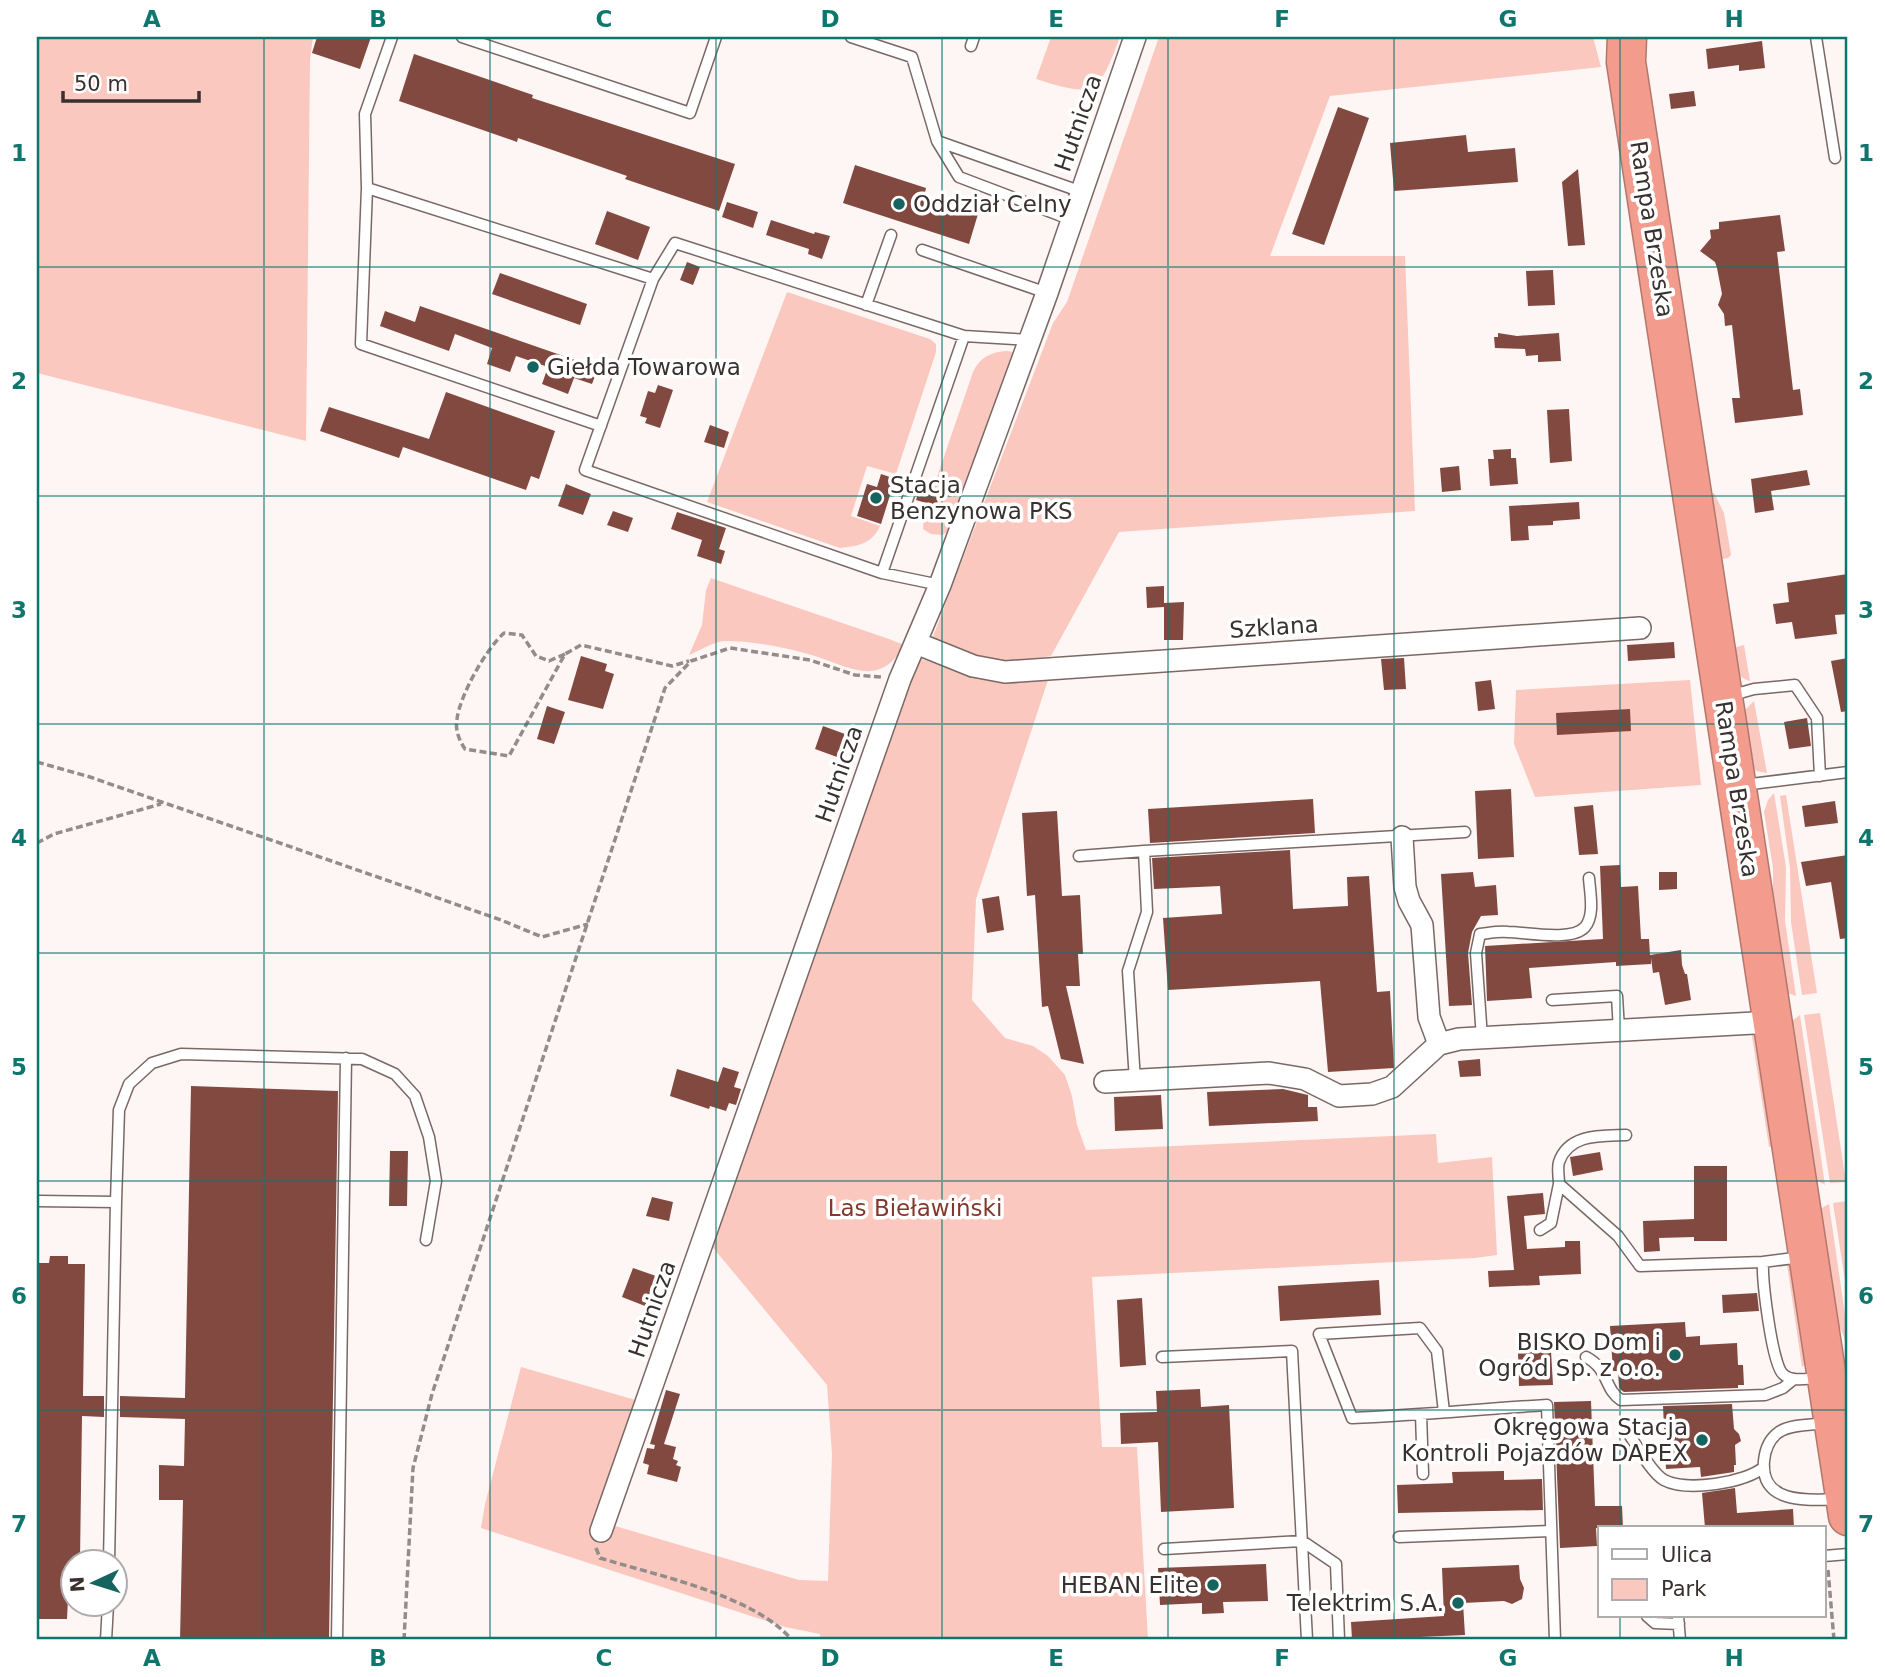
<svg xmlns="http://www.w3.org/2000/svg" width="1885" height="1677" font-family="'DejaVu Sans',sans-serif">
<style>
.green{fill:#fac8be}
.building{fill:#824940}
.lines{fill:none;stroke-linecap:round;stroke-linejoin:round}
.lane-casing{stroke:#7a6865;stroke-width:13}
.street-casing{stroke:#7a6865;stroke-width:24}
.highway-casing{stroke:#b2776c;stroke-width:41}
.path{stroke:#938c8a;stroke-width:3.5;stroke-dasharray:7 3.5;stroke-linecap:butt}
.lane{stroke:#fff;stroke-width:10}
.street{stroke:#fff;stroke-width:21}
.highway{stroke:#f39c8d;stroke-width:38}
.grid{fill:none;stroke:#0f766e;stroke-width:2;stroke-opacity:0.55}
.poi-dot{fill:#16645f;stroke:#fff;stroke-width:2.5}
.labels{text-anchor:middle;stroke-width:7;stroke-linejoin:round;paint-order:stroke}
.street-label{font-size:23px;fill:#38312f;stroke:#fff}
.poi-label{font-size:23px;fill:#38312f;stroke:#fff;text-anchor:end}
.park-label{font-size:23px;fill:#85372c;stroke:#fff}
.neatline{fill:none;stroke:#0f766e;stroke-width:2.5}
.grid-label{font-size:23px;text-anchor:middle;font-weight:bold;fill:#0f766e}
</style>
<rect width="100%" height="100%" fill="#fef6f4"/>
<path class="green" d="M37 37H313L310 60 306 441 37 373Z
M1051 37H1120C1098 95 1096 98 1036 79Z
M1159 37H1593L1601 67 1330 96 1270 256H1405L1415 511 1119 532 1051 656 996 665 932 639 1053 323 1067 302Z
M787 292 930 339 936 344V352L896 474 867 466 851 516 880 526C872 544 858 546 840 548L707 502Z
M1007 351 1013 352 954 521 951 528 943 535 931 534 923 529 924 515 973 372C980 357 991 352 1007 351Z
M1714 493 1724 513 1731 555 1728 558 1718 560 1711 494Z
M711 578 889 639 904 645C878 693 843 662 804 653 780 646 749 641 724 641 713 642 699 651 689 655L702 625 706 590Z
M1744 645 1750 681C1734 677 1735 662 1733 648Z
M918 658 982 678 1049 677 976 899 972 1000 1005 1038 1033 1046 1048 1056 1065 1075 1072 1096 1077 1125 1086 1150 1436 1134 1438 1163 1492 1157 1497 1255 1475 1258 1092 1277 1102 1447H1137L1148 1640H820V1634L785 1627 481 1528 485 1504 521 1367 639 1401 598 1521 799 1580 828 1581 832 1454 827 1385 710 1244Z
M1690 680 1701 785 1535 797 1514 744 1516 690Z
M1754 701 1767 773 1756 771 1752 765 1744 711Z
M1774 793 1786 867 1785 921 1796 996 1787 993 1773 927V868L1764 812 1768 800Z
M1786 795 1817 993 1802 995 1791 922 1790 868 1780 796Z
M1820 1013 1846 1182 1830 1183 1804 1015Z
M1800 1015 1825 1185 1814 1179 1792 1021Z
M1751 1030H1755L1775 1145 1769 1147Z
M1848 1201V1300L1833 1203Z
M1829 1204 1848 1336V1347L1846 1348 1844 1337 1833 1312 1820 1209Z
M1787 1264 1791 1266 1808 1362 1802 1367Z"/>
<path class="building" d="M317 37H371L360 69 312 53Z
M1762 41 1765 68 1739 71V65L1708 69 1706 49Z
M414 54 533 95 532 98 735 164 719 211 625 179 627 176 518 138 517 142 399 101Z
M1694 91 1696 106 1671 109 1669 94Z
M1338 107 1369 118 1324 245 1292 234Z
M1466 135 1468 152 1515 148 1518 182 1394 191 1390 143Z
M855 165 926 188 924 197 978 214 969 244 843 203Z
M1578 169 1585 245 1568 246 1562 182Z
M727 202 758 212 753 228 722 217Z
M607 211 650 227 638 260 595 244Z
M1780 215 1785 251 1777 252 1793 390 1800 389 1803 415 1735 423 1732 398H1740L1732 325 1725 326 1724 314 1718 305 1722 294 1717 268 1715 262 1700 251 1711 238 1710 230 1719 229V222Z
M771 220 814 234 815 232 830 236 822 259 808 254 809 249 766 235Z
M687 262 700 267 693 285 680 280Z
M1553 270 1555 305 1528 306 1526 271Z
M500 273 587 304 580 325 492 294Z
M420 306 598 368 592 384 574 378 568 394 542 384 548 367 516 356 510 372 487 364 492 348 455 334 449 351 380 326 385 311 415 322Z
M1498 333 1517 336 1559 333 1561 361 1538 362V355L1526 356 1525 349 1495 348 1494 337H1498Z
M658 385 673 390 660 428 645 423 647 418 640 416 648 391 655 393Z
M446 392 555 431 539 479 531 476 526 490 403 447 399 458 320 431 329 407 429 439Z
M1569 409 1572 461 1550 463 1547 410Z
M710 425 729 432 724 448 704 442Z
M1511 449V458H1516L1518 484 1490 486 1488 459H1494L1493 450Z
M1459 466 1461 490 1442 492 1440 468Z
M1807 470 1810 485 1771 491 1774 510 1755 513 1751 479Z
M881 474 905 482 901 495 891 492 881 524 857 516 867 484 877 487Z
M566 484 591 494 583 515 558 506Z
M920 487 940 493 936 506 916 500Z
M1579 502 1580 519 1553 521V525L1528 526 1529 540 1511 541 1509 506Z
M613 511 633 518 628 532 607 525Z
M677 512 726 528 719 549 725 551 721 564 697 556 702 540 671 529Z
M1848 574V614L1835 615 1837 634 1795 639 1792 622 1776 624 1773 604 1789 602 1787 583Z
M1164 586V603L1184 602 1183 640H1164V607L1147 608 1146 587Z
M1674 642 1675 658 1628 661 1627 645Z
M581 656 607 664 605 671 614 674 603 709 568 700Z
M1404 658 1406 689 1384 690 1381 659Z
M1848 658V711L1841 712 1831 661Z
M1491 680 1495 709 1478 711 1475 682Z
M547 706 565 712 554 744 537 739Z
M1630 709 1631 731 1557 735 1556 713Z
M1807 718 1811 746 1789 749 1784 722Z
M823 726 845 734 837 757 815 749Z
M1511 789 1514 857 1478 859 1475 791Z
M1313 799 1315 833 1150 843 1148 809Z
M1835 801 1838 823 1805 827 1802 806Z
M1593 805 1598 854 1579 855 1574 807Z
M1057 811 1062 896 1080 895 1083 954H1078L1080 986H1066L1084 1064 1061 1059 1048 1006 1042 1007 1035 895 1027 896 1022 813Z
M1290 850 1293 909 1348 906 1347 877 1369 876 1377 992 1390 991 1394 1068 1328 1072 1320 981 1168 990 1163 918 1222 914 1220 886 1154 889 1152 858Z
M1848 855V938L1840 939 1831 882 1806 886 1801 862Z
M1620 865 1621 887 1638 886 1641 939H1649L1650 955 1681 950 1682 965 1685 974H1687L1691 1000 1665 1005 1659 972 1653 973 1651 958V964L1616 966V962L1529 968 1532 998 1487 1001 1485 946 1603 939 1600 866Z
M1473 872 1475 887 1496 885 1498 915 1481 916 1472 932 1468 953 1472 1005 1449 1006 1441 874Z
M1659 872H1677V889L1659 890Z
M999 896 1004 930 987 933 982 899Z
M1480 1059 1481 1076 1460 1077 1458 1061Z
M723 1067 739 1072 734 1087 741 1089 736 1105 729 1103 726 1111 710 1106 709 1109 670 1096 677 1069 718 1082Z
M191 1086 338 1091 329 1640H180L183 1500H159V1465L184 1466 185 1419 120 1417V1396L185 1398Z
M1283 1089 1308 1095V1107H1317L1318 1121 1209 1126 1207 1092Z
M1161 1095 1163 1129 1115 1131 1114 1097Z
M390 1151H408L407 1206H389Z
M1600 1152 1603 1170 1573 1176 1570 1157Z
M1694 1166H1727V1241H1694V1237L1659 1238 1660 1251 1644 1252 1643 1221 1694 1219Z
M1543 1193 1545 1214 1524 1216 1527 1249 1565 1247V1241H1580L1581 1274 1539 1276 1540 1285 1489 1287 1488 1271 1514 1270 1507 1196Z
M652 1197 673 1202 669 1221 646 1216Z
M50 1256H68V1264H85L83 1396H104V1417L82 1416 80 1560 70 1559 67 1619H37V1263H49Z
M633 1268 656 1276 645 1306 622 1297Z
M1379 1280 1381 1315 1280 1321 1278 1286Z
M1757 1293 1759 1311 1723 1313 1722 1295Z
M1142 1298 1146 1365 1120 1367 1117 1300Z
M1685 1322 1686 1337 1700 1336V1345L1737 1343 1738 1365H1743L1744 1385H1738V1388L1624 1392 1621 1390 1619 1387 1618 1371H1613L1610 1326Z
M1551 1351 1553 1385 1519 1386 1518 1353Z
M1200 1389 1201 1407 1229 1405 1234 1508 1161 1512 1158 1442 1121 1444 1120 1413 1157 1412 1156 1391Z
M666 1390 680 1394 664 1444 676 1447 673 1459 678 1461 676 1465 681 1467 677 1482 647 1474 649 1465 643 1463 647 1448 654 1449 655 1445 650 1444Z
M1591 1401 1595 1506H1622L1623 1528H1596L1597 1546 1560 1548 1554 1402Z
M1732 1404 1734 1429 1739 1434 1741 1441 1735 1445 1736 1465H1734V1472L1701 1477 1700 1467 1666 1469 1663 1406Z
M1504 1471V1480L1542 1479 1543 1510 1398 1513 1397 1485 1453 1483 1452 1472Z
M1735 1488 1737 1513 1793 1509 1794 1528H1705L1702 1493Z
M1266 1564 1268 1601 1223 1602 1224 1613 1202 1614V1603L1160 1605 1158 1568Z
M1519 1565 1520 1579 1524 1588 1522 1599 1512 1604 1504 1601 1463 1603 1465 1635 1352 1640 1351 1622 1444 1616 1442 1568Z"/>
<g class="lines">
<defs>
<path id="lane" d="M462 37 690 113 716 37
M851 37 912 57 937 141 959 177 1072 220
M1816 37 1835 158
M971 46 974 37
M937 141 1082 192
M367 188 365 114 392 37
M922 250 1047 293
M866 305 891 235
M601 426 361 344 367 188 653 279
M882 573 964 336
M940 585 882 573 585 470 653 279 675 243 964 336 1030 340
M1729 696 1754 689 1795 685 1817 718 1820 776
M1743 785 1848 772
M1144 851 1465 832
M1079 856 1144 851 1147 912 1128 971 1135 1081
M1552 1000 1617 996 1619 1030
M1482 1038 1476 953 1480 934C1489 933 1499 931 1508 932 1525 932 1572 942 1585 927 1595 915 1590 893 1589 878
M1559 1184C1559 1177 1557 1168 1559 1162 1569 1133 1602 1136 1626 1135
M37 1201 116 1202 119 1110 129 1084 152 1063 181 1054 362 1059 395 1074 415 1096 429 1137 436 1181 426 1240
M1540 1230 1551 1223 1559 1184 1618 1236 1640 1266 1763 1262
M1802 1257 1763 1262C1762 1280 1772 1365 1783 1374 1792 1383 1809 1378 1820 1378
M1162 1357 1292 1351 1307 1640
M1586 1357C1609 1369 1604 1389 1621 1400L1765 1395 1783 1388 1794 1379
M1444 1412 1437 1351 1420 1328 1319 1334 1352 1418C1417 1415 1482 1409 1547 1405L1555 1640
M1421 1414 1423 1474
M1827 1423C1813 1425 1791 1424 1779 1432 1769 1439 1765 1450 1764 1461 1760 1506 1812 1500 1841 1499
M1625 1428C1634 1441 1651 1473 1664 1480 1687 1492 1745 1483 1764 1467
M1399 1537 1551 1531
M1164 1549 1302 1541 1336 1564 1339 1640
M1824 1556 1848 1554
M109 1562 116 1202
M1647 1616 1655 1623 1679 1624
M1678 1616 1680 1640
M106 1640 108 1604
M337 1640 346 1058"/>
<path id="street" d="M916 643 973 666 1005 672 1640 628
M1402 837 1405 887 1409 901 1422 925 1429 1017 1439 1044
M1105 1082 1269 1073 1305 1079 1339 1096 1372 1094 1392 1087 1439 1044 1459 1039 1773 1022
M601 1531 900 679 940 585 1047 293 1135 37"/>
<path id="highway" d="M1627 37 1626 62 1848 1516"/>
</defs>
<use href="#lane" class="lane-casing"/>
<use href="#street" class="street-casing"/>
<use href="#highway" class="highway-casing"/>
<path class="path" d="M565 654 549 661 536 656 522 635 504 633C486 649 460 695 457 719 455 730 459 740 465 749L509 756 565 654 581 645 672 666 689 661
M37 762 90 777 501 920 542 937 588 924
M37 843 54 834 161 804
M596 1548 600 1558C655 1575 754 1595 792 1640
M1828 1570 1834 1640
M404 1640 413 1468 432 1394 665 688 691 661 730 648 810 660 855 675 882 677"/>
<use href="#lane" class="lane"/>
<use href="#street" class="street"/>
<use href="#highway" class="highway"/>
</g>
<path class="grid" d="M264 37V1640M490 37V1640M716 37V1640M942 37V1640M1168 37V1640M1394 37V1640M1620 37V1528M37 267H1848M37 496H1848M37 724H1848M37 953H1848M37 1181H1848M37 1410H1848M1620 1616V1640"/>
<g class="poi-dot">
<circle cx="899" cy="204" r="7"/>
<circle cx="533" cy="367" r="7"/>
<circle cx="876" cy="498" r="7"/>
<circle cx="1675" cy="1355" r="7"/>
<circle cx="1702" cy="1440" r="7"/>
<circle cx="1213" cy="1585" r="7"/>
<circle cx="1458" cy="1603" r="7"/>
</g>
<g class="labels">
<g class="street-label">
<text transform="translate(1078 123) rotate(-71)" y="8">Hutnicza</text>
<text transform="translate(1652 229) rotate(81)" y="8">Rampa Brzeska</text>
<text transform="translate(1274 627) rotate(-4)" y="8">Szklana</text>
<text transform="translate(839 774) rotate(-71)" y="8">Hutnicza</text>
<text transform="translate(1737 789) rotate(81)" y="8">Rampa Brzeska</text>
<text transform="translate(652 1309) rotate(-71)" y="8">Hutnicza</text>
</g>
<g class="poi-label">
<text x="913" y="212" text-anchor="start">Oddział Celny</text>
<text x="547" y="375" text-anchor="start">Giełda Towarowa</text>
<text x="890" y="493" text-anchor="start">Stacja<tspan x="890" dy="26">Benzynowa PKS</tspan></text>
<text x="1661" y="1350">BISKO Dom i<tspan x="1661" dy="26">Ogród Sp. z o.o.</tspan></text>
<text x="1688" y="1435">Okręgowa Stacja<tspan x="1688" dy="26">Kontroli Pojazdów DAPEX</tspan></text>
<text x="1199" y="1593">HEBAN Elite</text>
<text x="1444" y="1611">Telektrim S.A.</text>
</g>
<g class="park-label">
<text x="915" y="1216">Las Bieławiński</text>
</g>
</g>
<rect width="1885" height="1677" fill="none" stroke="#ffffff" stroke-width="77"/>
<rect x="1598" y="1526" width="228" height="91" fill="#ffffff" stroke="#afadac" stroke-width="2"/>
<rect x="1612" y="1549" width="35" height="10" fill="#ffffff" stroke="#afadac" stroke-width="2"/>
<text x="1661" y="1562" font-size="21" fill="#38312f">Ulica</text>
<rect x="1612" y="1579" width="35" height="21" fill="#fac8be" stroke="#afadac" stroke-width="2"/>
<text x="1661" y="1596" font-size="21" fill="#38312f">Park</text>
<g transform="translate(94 1583) rotate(266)"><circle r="33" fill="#ffffff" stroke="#afadac" stroke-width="2"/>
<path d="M0-5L12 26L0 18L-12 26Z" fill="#16645f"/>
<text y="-10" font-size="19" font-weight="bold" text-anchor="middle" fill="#38312f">N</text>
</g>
<path d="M63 91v10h136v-10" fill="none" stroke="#38312f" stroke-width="3.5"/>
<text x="74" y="91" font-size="21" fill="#38312f" stroke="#ffffff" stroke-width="5" paint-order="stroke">50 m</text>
<rect x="38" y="38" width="1808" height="1600" class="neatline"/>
<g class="grid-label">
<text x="152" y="27">A</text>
<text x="378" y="27">B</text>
<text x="604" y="27">C</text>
<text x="830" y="27">D</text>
<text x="1056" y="27">E</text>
<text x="1282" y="27">F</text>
<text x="1508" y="27">G</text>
<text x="1734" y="27">H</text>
<text x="19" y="161">1</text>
<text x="1866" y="161">1</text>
<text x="19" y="389">2</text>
<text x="1866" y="389">2</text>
<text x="19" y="618">3</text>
<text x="1866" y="618">3</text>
<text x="19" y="846">4</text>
<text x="1866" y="846">4</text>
<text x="19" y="1075">5</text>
<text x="1866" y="1075">5</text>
<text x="19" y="1304">6</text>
<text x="1866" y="1304">6</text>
<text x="19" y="1532">7</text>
<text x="1866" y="1532">7</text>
<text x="152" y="1666">A</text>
<text x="378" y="1666">B</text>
<text x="604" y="1666">C</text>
<text x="830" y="1666">D</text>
<text x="1056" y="1666">E</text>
<text x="1282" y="1666">F</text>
<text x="1508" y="1666">G</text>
<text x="1734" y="1666">H</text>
</g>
</svg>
